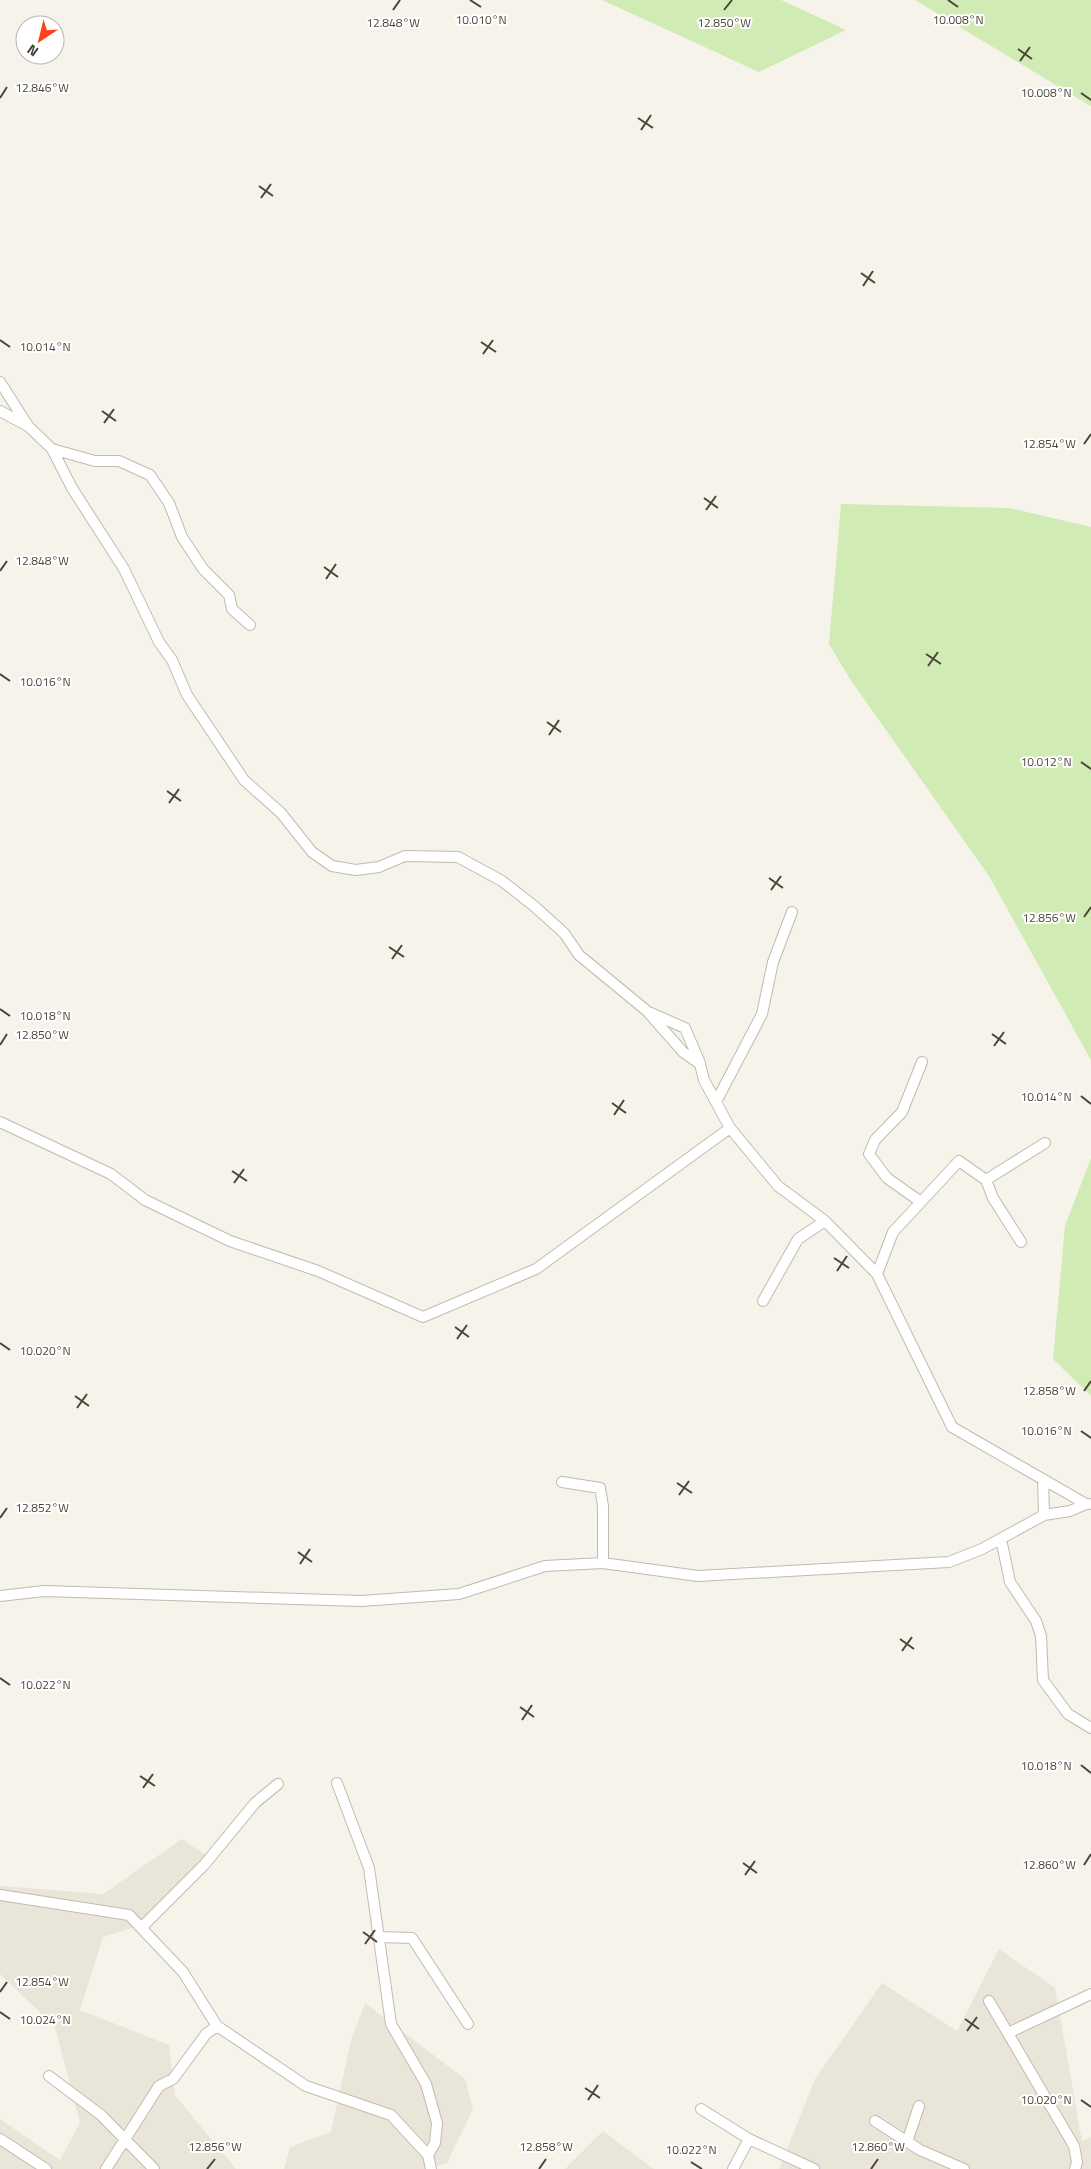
<svg xmlns="http://www.w3.org/2000/svg" width="1091" height="2169" font-family="'Titillium Web',sans-serif">
<style>
.residential{fill:#eae5d9}
.green{fill:#d0ebb3}
.lines{fill:none;stroke-linecap:round;stroke-linejoin:round}
.minor-casing{stroke:#c2bbad;stroke-width:12}
.minor{stroke:#fff;stroke-width:10}
.ticks{fill:none;stroke:#4b4438;stroke-width:2}
.ticks-label{font-size:12px;text-anchor:middle;fill:#4b4438;stroke:#fff;stroke-width:4;stroke-linejoin:round;paint-order:stroke}
</style>
<rect width="100%" height="100%" fill="#f6f3eb"/>
<path class="residential" d="M182 1839 214 1861 155 1921 103 1937 80 2010 169 2045 175 2095 236 2169H0V2119L60 2160 80 2123 55 2027 0 1974V1886L103 1894Z
M999 1949 1055 1988 1082 2141 1091 2137V2169H779L815 2079 882 1983 957 2031Z
M365 2003 465 2079 473 2109 447 2163 426 2169H284L290 2147 331 2132 351 2040Z
M603 2131 654 2169H565Z"/>
<path class="green" d="M602 0H781L846 30 759 72Z
M915 0H1091V106L1089 105Z
M841 504 1009 508 1091 527V1060L989 876 850 679 829 644Z
M1091 1158V1396L1053 1359 1065 1226Z"/>
<g class="lines">
<defs>
<path id="minor" d="M0 382 28 426 52 449 72 488 124 569 159 642 172 660 187 695 244 780 281 813 312 852 332 866 356 870 379 867 405 856 458 857 502 881 534 906 564 933 579 955 647 1011 683 1052 700 1064 704 1080 730 1128 778 1186 825 1221 877 1274 952 1427 1086 1504
M0 411 26 425
M52 449 95 461H119L150 475 169 503 182 537 203 569 229 595 232 609 250 625
M651 1013 685 1028 700 1063
M716 1102 762 1014 773 962 792 912
M0 1122 111 1174 145 1200 230 1241 318 1271 423 1317 536 1269 730 1128
M986 1180 1045 1143
M921 1202 887 1178 869 1154 875 1140 902 1112 922 1062
M877 1274 893 1232 959 1161 986 1180 993 1198 1021 1242
M763 1301 798 1239 825 1221
M1043 1479 1044 1515
M562 1482 600 1488 603 1506V1563
M1001 1539 1010 1582 1036 1621 1041 1636 1043 1680 1068 1714 1091 1728
M0 1596 44 1591 361 1601 459 1594 545 1566 603 1563 698 1576 949 1562 982 1549 1044 1515 1070 1511 1086 1504H1089
M337 1783 369 1868 391 2024 426 2084 437 2123 435 2143 428 2155
M0 1895 129 1915 183 1972 217 2026 306 2086 391 2115 428 2155 431 2169
M141 1928 204 1865 255 1803 278 1784
M379 1937 412 1938 468 2024
M989 2001 1074 2146 1077 2162 1075 2169
M1008 2033 1091 1994
M49 2076 101 2115 154 2169
M701 2109 749 2139 814 2169
M875 2121 920 2150 964 2169
M0 2139 46 2169
M907 2142 919 2106
M106 2169 159 2086 173 2079 206 2034 217 2026
M733 2169 749 2139"/>
</defs>
<use href="#minor" class="minor-casing"/>
<use href="#minor" class="minor"/>
</g>
<path class="ticks" d="M470 0 481 7M948 0 958 7M393 10 400 0M724 10 732 0M1018 49 1032 59M1020 61 1030 47M1081 93 1091 100M0 98 7 87M638 118 653 128M641 130 651 115M259 186 273 196M261 198 271 184M861 273 875 283M863 286 873 271M0 340 10 347M481 342 496 352M483 354 493 340M102 411 116 421M104 423 114 409M1084 444 1091 434M704 498 718 508M706 510 716 496M324 567 338 577M0 571 7 561M326 579 336 564M926 654 941 664M928 666 938 652M0 674 10 681M547 722 561 732M549 735 559 720M1081 762 1091 769M167 791 181 801M169 803 179 789M769 878 783 888M771 890 781 876M1084 917 1091 907M389 947 404 957M392 959 402 945M0 1009 10 1016M992 1034 1006 1044M0 1045 7 1034M994 1046 1004 1032M1081 1096 1091 1104M612 1103 626 1113M614 1115 624 1100M232 1171 247 1181M234 1183 244 1169M834 1258 849 1268M837 1271 847 1256M455 1327 469 1337M457 1339 467 1325M0 1343 10 1350M1084 1391 1091 1381M75 1396 89 1406M77 1408 87 1394M1081 1431 1091 1438M677 1483 692 1493M679 1495 689 1481M0 1518 7 1508M298 1552 312 1562M300 1564 310 1549M900 1639 914 1649M902 1651 912 1637M0 1678 10 1685M520 1707 534 1717M522 1720 532 1705M1081 1765 1091 1773M140 1776 155 1786M143 1788 153 1774M743 1863 757 1873M1084 1865 1091 1854M745 1875 755 1861M363 1932 377 1942M365 1944 375 1930M0 1992 7 1982M0 2012 10 2019M965 2019 979 2029M967 2031 977 2017M585 2088 600 2098M588 2100 598 2085M1081 2100 1091 2107M691 2162 702 2169M207 2169 215 2159M539 2169 546 2159M871 2169 878 2159"/>
<g class="ticks-label">
<text x="481" y="24">10.010°N</text>
<text x="958" y="24">10.008°N</text>
<text x="393" y="27">12.848°W</text>
<text x="724" y="27">12.850°W</text>
<text x="42" y="92">12.846°W</text>
<text x="1046" y="97">10.008°N</text>
<text x="45" y="351">10.014°N</text>
<text x="1049" y="448">12.854°W</text>
<text x="42" y="565">12.848°W</text>
<text x="45" y="686">10.016°N</text>
<text x="1046" y="766">10.012°N</text>
<text x="1049" y="922">12.856°W</text>
<text x="45" y="1020">10.018°N</text>
<text x="42" y="1039">12.850°W</text>
<text x="1046" y="1101">10.014°N</text>
<text x="45" y="1355">10.020°N</text>
<text x="1049" y="1395">12.858°W</text>
<text x="1046" y="1435">10.016°N</text>
<text x="42" y="1512">12.852°W</text>
<text x="45" y="1689">10.022°N</text>
<text x="1046" y="1770">10.018°N</text>
<text x="1049" y="1869">12.860°W</text>
<text x="42" y="1986">12.854°W</text>
<text x="45" y="2024">10.024°N</text>
<text x="1046" y="2104">10.020°N</text>
<text x="215" y="2151">12.856°W</text>
<text x="546" y="2151">12.858°W</text>
<text x="878" y="2151">12.860°W</text>
<text x="691" y="2154">10.022°N</text>
</g>
<g transform="translate(40 40) rotate(215)"><circle r="24" fill="#ffffff" stroke="#b7b4af"/>
<path d="M0-4L9 19L0 12L-9 19Z" fill="#ff4219"/>
<text y="-8" font-size="14" font-weight="bold" text-anchor="middle" fill="#4b4438">N</text>
</g>
</svg>
